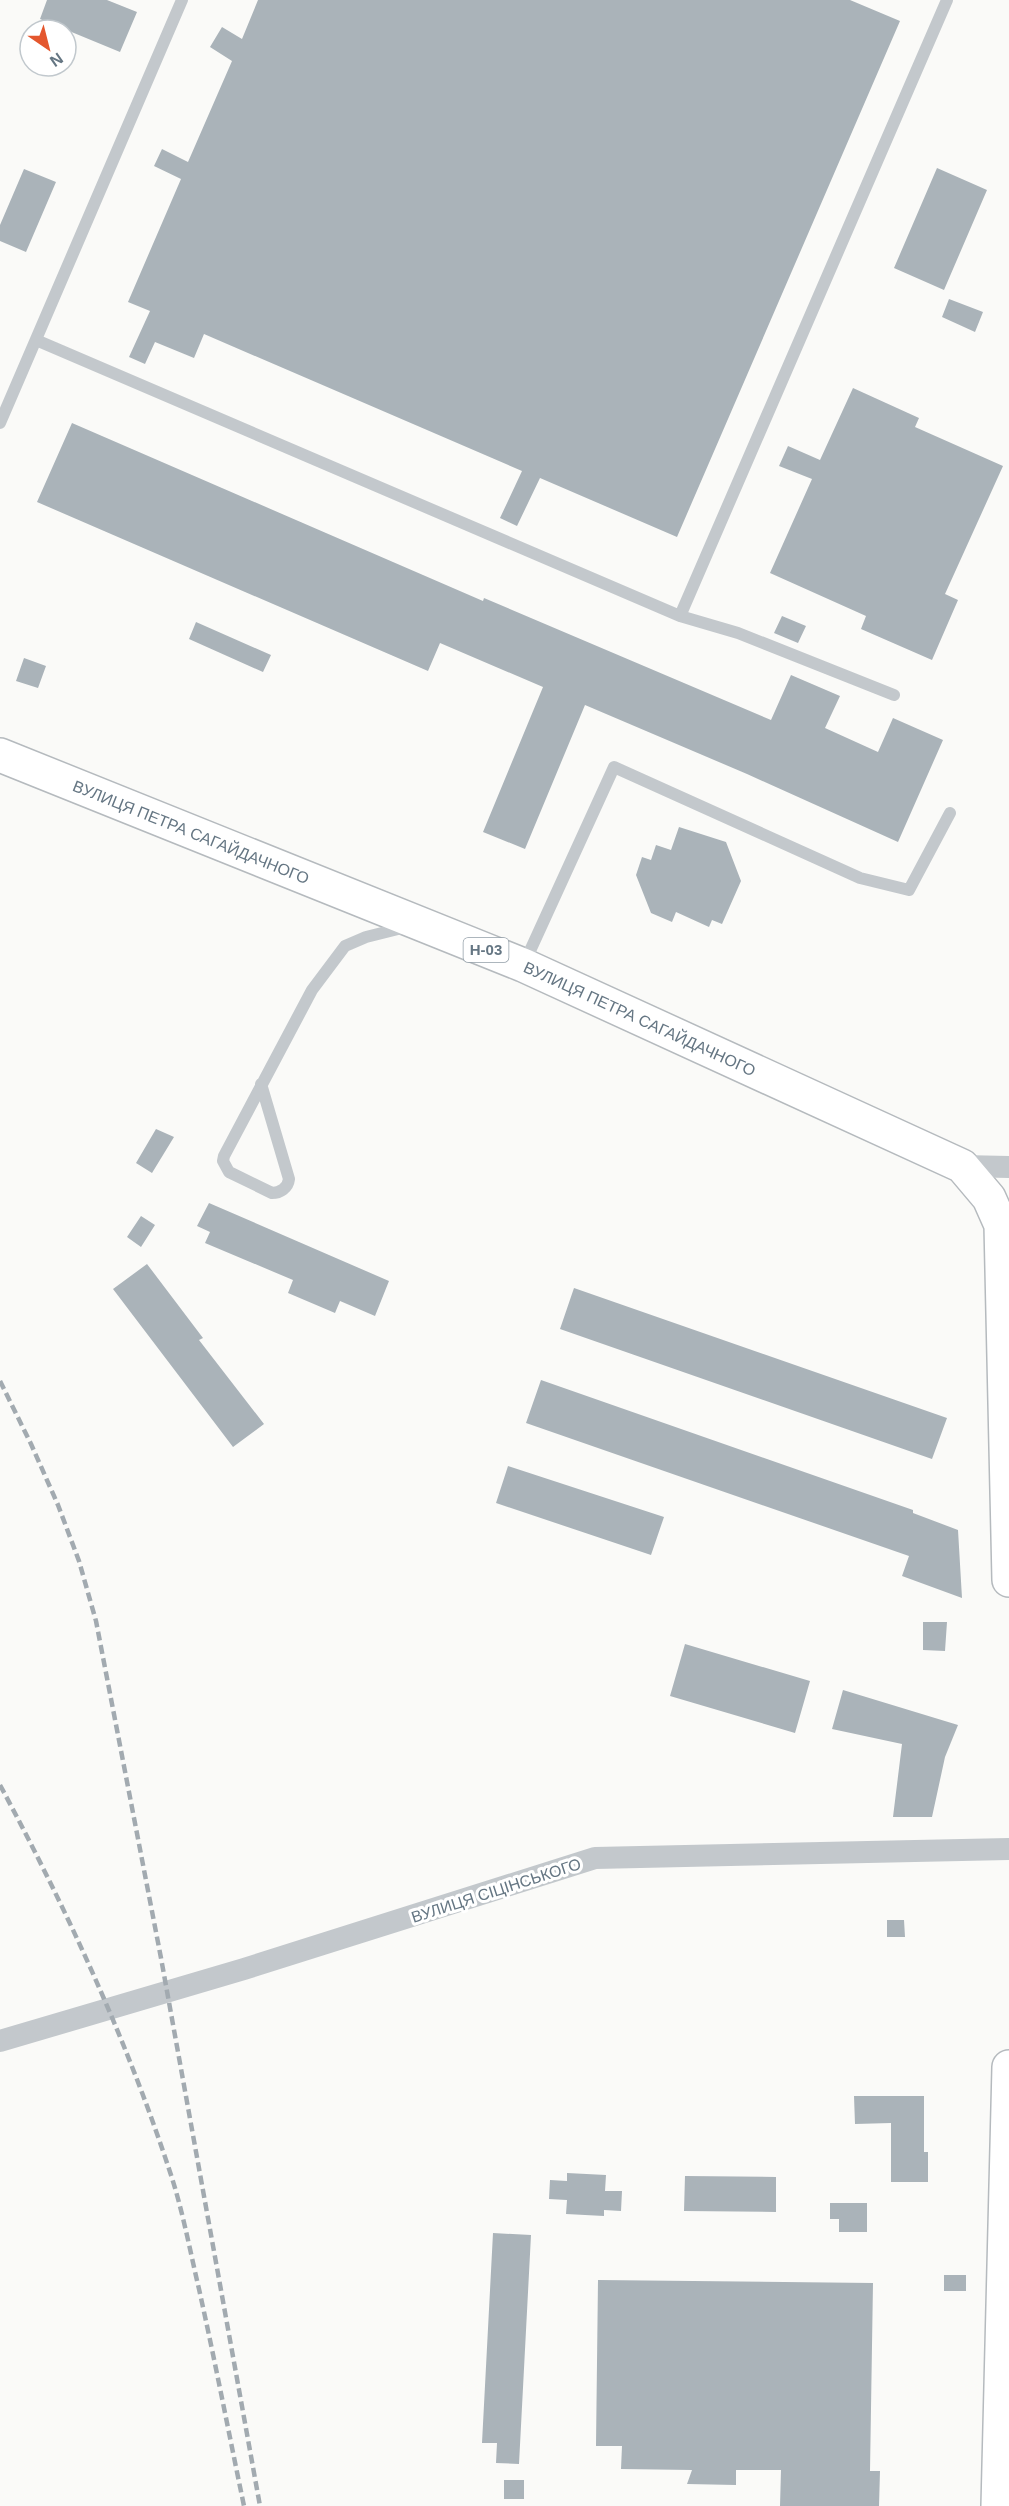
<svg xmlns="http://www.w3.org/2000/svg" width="1009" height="2506" font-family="Arial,sans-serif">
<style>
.building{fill:#aab3b9}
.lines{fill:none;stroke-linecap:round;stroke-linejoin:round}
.primary-casing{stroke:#b5babe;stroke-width:36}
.service{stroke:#c3c8cc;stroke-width:12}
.minor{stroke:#c3c8cc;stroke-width:22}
.primary{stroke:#fff;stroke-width:33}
.rail{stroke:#a2aab0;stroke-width:4.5;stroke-dasharray:9 4.5;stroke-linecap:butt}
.labels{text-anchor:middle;stroke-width:6;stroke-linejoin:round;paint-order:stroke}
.shield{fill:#fff;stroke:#939fa8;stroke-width:1.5}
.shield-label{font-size:15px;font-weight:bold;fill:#657683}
.street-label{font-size:16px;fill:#657683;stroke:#fff}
</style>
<rect width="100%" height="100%" fill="#fafaf8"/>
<path class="building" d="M47 0H107L137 12 120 52 40 19Z
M258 0H850L900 21 677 537 540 478 517 526 500 518 522 471 204 334 194 358 155 342 145 364 129 357 150 311 128 302 181 179 154 166 162 149 188 162 232 61 210 47 222 27 242 39Z
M937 168 987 190 944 290 894 268Z
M24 169 56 182 26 252 0 241V225Z
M949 299 983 312 975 332 942 317Z
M853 388 919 418 915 427 1003 466 945 594 958 600 932 660 861 629 866 616 770 573 812 479 779 466 788 446 820 460Z
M72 423 483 601 484 598 771 720 791 675 840 696 825 728 878 752 893 718 943 740 898 842 747 774 585 705 525 849 483 832 543 687 440 643 428 671 37 502Z
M782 616 806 626 798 643 774 633Z
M196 622 271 655 263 672 189 639Z
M24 658 46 666 38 688 16 681Z
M679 827 726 842 741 881 722 924 712 920 709 927 676 912 672 922 651 913 636 875 642 857 651 860 656 845 671 850Z
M156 1129 174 1137 152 1173 136 1163Z
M209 1203 389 1281 375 1316 340 1301 335 1313 288 1293 293 1280 205 1243 210 1232 197 1226Z
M141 1216 155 1225 141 1247 127 1237Z
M147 1264 203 1338 199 1340 264 1424 233 1447 113 1289Z
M574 1288 947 1418 932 1459 560 1329Z
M541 1380 913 1510V1513L958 1530 962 1598 902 1576 909 1556 526 1423Z
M508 1466 664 1517 651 1555 496 1503Z
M923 1622H947L945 1651 923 1650Z
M685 1644 810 1681 795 1733 670 1696Z
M843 1690 958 1725 945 1757 932 1817H893L902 1744 832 1729Z
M887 1920H904L905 1937H887Z
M854 2096H924V2152H928V2182H891V2123L855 2124Z
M567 2173 606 2175 605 2191H622L621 2211 604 2210V2216L566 2214 567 2200 549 2199 550 2180 567 2181Z
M685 2176 776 2177V2212L684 2211Z
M830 2203H867V2232H839V2219H830Z
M493 2233 531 2235 519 2464 496 2463 497 2443H482Z
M944 2275H966V2291H944Z
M598 2280 873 2283 870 2471H880L879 2506H780L781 2470H736V2485L687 2484 692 2470 621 2469 622 2446H596Z
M504 2480H524V2499H504Z"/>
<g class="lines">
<defs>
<g id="primary">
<path id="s1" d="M0 755 523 965 962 1166 989 1198 1001 1225 1009 1580"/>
<path d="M998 2506 1009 2067"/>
</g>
</defs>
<use href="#primary" class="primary-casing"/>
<path class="service" d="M36 340 680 616 738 633 894 695
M0 423 182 0
M680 616 947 0
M524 964 614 767 860 878 909 890 950 813
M261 1084 289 1179C288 1188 280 1193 272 1193L229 1172 223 1161 224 1156 312 990 345 946 366 937 406 927"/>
<path class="minor" d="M962 1166 1009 1167
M0 2041 244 1969 595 1858 1009 1849"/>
<use href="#primary" class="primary"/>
<path class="rail" d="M0 1381 31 1444 58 1505 79 1561 96 1621 161 1958 260 2506
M0 1785C67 1910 127 2040 171 2175 183 2212 190 2251 199 2289 215 2361 229 2434 244 2506"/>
</g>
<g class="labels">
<rect class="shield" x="463.5" y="938" width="45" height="24" rx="4.5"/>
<g class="shield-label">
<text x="486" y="955">Н-03</text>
</g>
<g class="street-label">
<text dy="6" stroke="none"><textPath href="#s1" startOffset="206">ВУЛИЦЯ ПЕТРА САГАЙДАЧНОГО</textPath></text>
<text dy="6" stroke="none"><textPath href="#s1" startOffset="692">ВУЛИЦЯ ПЕТРА САГАЙДАЧНОГО</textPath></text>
<text transform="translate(496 1890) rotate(-18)" y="6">ВУЛИЦЯ СІЦІНСЬКОГО</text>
</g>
</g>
<g transform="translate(48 48) rotate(145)"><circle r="28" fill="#ffffff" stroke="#c1c8cd" stroke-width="1.5"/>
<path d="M0-4.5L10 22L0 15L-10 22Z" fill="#e4572e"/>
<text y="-9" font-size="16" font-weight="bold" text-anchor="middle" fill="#657683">N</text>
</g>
</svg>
